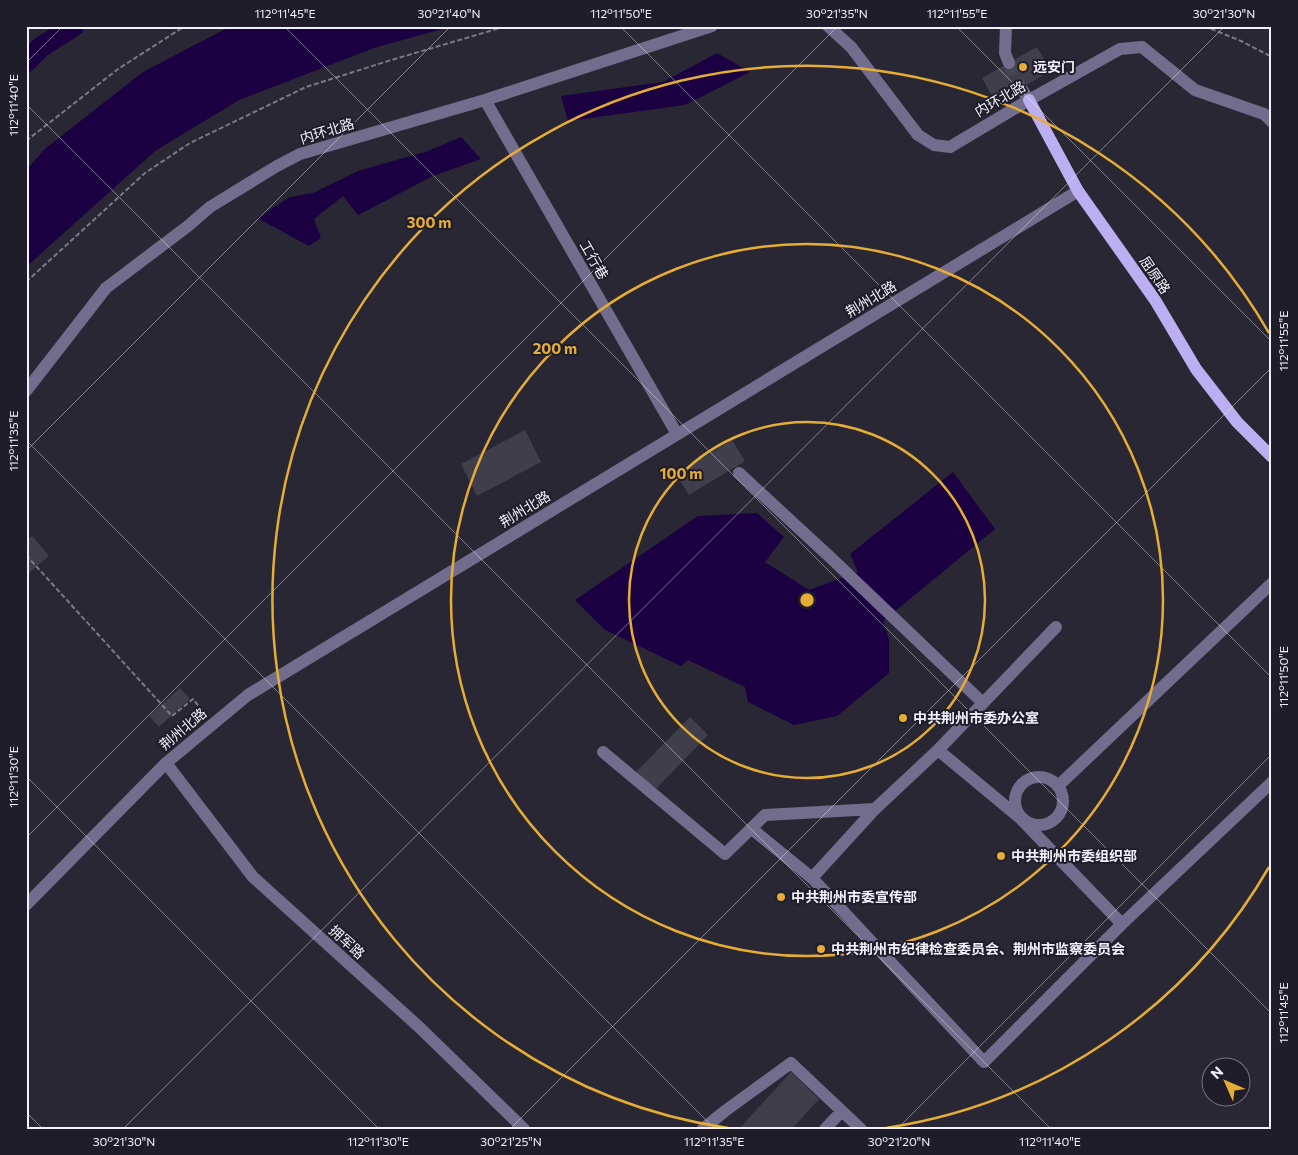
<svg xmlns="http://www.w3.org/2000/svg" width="1298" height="1155" font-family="Commissioner,'Noto Sans SC',sans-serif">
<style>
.water{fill:#1b0042}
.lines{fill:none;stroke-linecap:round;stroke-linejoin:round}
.river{stroke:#1b0042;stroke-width:21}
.building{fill:#403e4b}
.minor-tunnel{stroke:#474552;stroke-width:12;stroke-dasharray:12 6;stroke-linecap:butt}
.path{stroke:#7a7984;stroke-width:2;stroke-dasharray:5 2.5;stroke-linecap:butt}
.minor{stroke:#726c8d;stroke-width:12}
.major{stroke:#bbaff2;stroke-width:12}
.ticks{fill:none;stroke:#f2f1f9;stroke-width:1;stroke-opacity:0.45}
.ring{fill:none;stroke:#e5ad35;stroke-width:2.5}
.poi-dot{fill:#e5ad35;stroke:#1f1d2a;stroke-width:2}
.labels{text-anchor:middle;stroke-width:4;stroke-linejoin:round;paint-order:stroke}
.poi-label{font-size:14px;font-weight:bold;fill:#f2f1f9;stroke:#1f1d2a;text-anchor:start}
.street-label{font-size:14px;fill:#f2f1f9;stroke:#1f1d2a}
.centre{fill:#e5ad35;stroke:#1f1d2a;stroke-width:2.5}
.ring-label{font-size:15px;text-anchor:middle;font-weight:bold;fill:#e5ad35;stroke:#1f1d2a;stroke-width:4;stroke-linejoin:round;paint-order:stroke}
.neatline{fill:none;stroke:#f2f1f9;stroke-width:2}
.ticks-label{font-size:12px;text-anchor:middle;fill:#f2f1f9}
</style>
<rect width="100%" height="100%" fill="#292734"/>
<path class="water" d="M231 26H453L374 48 239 100 155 151 26 267V170L46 148 143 72Z
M717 53 750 72 685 105 568 121 561 96 663 82Z
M461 137 481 159 433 176 358 215 343 196 314 219 321 238 309 246 257 218 290 197 313 193 358 171 428 151Z
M953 472 995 529 883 621 889 639V673L837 716 794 725 748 702 745 687 688 660 681 666 605 630 575 600 698 516 757 513 784 537 765 562 809 590 858 572 850 554Z"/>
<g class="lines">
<path class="river" d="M26 62 41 47 74 26"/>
</g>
<path class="building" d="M1037 47 1051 71 995 102 982 78Z
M525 430 541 462 477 496 461 464Z
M732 440 745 461 689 495 676 474Z
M32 536 49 556 29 573 26 570V541Z
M180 688 190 699 159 727 149 716Z
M690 717 708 735 655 790 636 772Z
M791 1072 819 1099 792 1129H739Z"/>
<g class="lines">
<path class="minor-tunnel" d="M1009 63 1021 88"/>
<path class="path" d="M1204 26 1241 41 1272 57
M26 141 118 69 185 26
M26 282 145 173 190 143 306 87 388 61 507 26
M26 555 172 716 193 699 205 714"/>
<path class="minor" d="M828 26 851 47 918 135 934 145 950 147 1029 100 1120 49 1142 47 1195 90 1264 114 1272 122
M1006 26 1005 53 1009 63
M1021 88 1029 100
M485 100 677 434
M26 391 106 288 188 226 210 207 277 166 300 154 485 100 712 26
M739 473 831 558 983 703
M1056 627 938 750 875 809 812 878 984 1062 1122 924 1272 782
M938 750 1021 819 1122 924
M603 752 725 854 765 815 875 809
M166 763 253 877 418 1026 524 1129
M1015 801a24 24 0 1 1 48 0a24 24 0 1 1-48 0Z
M1058 786 1272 583
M752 829 812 878
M26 905 166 763 248 695 1078 191
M703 1129 725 1111 791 1063 861 1129
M825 1129 842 1111"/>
<path class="major" d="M1029 100 1078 191 1155 300 1196 369 1237 422 1272 457"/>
</g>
<path class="ticks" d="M284 26 1272 1014M620 26 1272 678M956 26 1272 342M26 63 63 26M26 104 1051 1129M26 440 715 1129M26 451 451 26M26 776 379 1129M26 838 838 26M26 1112 43 1129M123 1129 1225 26M510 1129 1272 367M897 1129 1272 754"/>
<g class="ring">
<circle cx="807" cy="600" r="178"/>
<circle cx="807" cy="600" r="356"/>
<path d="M1269 867A534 534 0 0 1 886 1128M728 1128A534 534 0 1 1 1269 333"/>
</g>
<g class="poi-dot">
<circle cx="1023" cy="67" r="5"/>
<circle cx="903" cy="718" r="5"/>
<circle cx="1001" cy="856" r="5"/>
<circle cx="781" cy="897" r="5"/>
<circle cx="821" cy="949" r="5"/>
</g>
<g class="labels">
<g class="poi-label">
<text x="1033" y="72">远安门</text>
<text x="913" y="723">中共荆州市委办公室</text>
<text x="1011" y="861">中共荆州市委组织部</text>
<text x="791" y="902">中共荆州市委宣传部</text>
<text x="831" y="954">中共荆州市纪律检查委员会、荆州市监察委员会</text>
</g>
<g class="street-label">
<text transform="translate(1000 99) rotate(-30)" y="5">内环北路</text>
<text transform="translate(327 131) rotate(-17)" y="5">内环北路</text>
<text transform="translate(594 260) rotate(60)" y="5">工行巷</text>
<text transform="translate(1155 275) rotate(56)" y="5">屈原路</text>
<text transform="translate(871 299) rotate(-31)" y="5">荆州北路</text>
<text transform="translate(525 509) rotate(-31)" y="5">荆州北路</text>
<text transform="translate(183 729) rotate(-40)" y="5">荆州北路</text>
<text transform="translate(347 942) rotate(42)" y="5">拥军路</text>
</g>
</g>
<circle cx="807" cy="600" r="8" class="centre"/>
<g class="ring-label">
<text x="429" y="228">300 m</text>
<text x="555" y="354">200 m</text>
<text x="681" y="479">100 m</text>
</g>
<rect width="1298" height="1155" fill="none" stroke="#1f1d2a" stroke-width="55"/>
<g transform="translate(1226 1082) rotate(315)"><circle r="24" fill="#1f1d2a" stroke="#73727d"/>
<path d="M0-4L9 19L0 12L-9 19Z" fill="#e5ad35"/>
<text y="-8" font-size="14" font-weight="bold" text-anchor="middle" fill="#f2f1f9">N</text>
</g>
<rect x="28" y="28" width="1242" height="1100" class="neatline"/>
<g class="ticks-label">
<text x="285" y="18">112°11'45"E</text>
<text x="449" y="18">30°21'40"N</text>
<text x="621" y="18">112°11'50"E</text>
<text x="837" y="18">30°21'35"N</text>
<text x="957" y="18">112°11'55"E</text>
<text x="1224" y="18">30°21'30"N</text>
<text transform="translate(14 105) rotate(-90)" y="4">112°11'40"E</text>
<text transform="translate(1284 341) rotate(-90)" y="4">112°11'55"E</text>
<text transform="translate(14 441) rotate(-90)" y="4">112°11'35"E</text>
<text transform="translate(1284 677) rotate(-90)" y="4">112°11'50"E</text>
<text transform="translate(14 777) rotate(-90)" y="4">112°11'30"E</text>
<text transform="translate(1284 1013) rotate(-90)" y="4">112°11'45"E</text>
<text x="124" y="1146">30°21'30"N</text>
<text x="378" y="1146">112°11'30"E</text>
<text x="511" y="1146">30°21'25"N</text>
<text x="714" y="1146">112°11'35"E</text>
<text x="899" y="1146">30°21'20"N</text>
<text x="1050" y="1146">112°11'40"E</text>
</g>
</svg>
